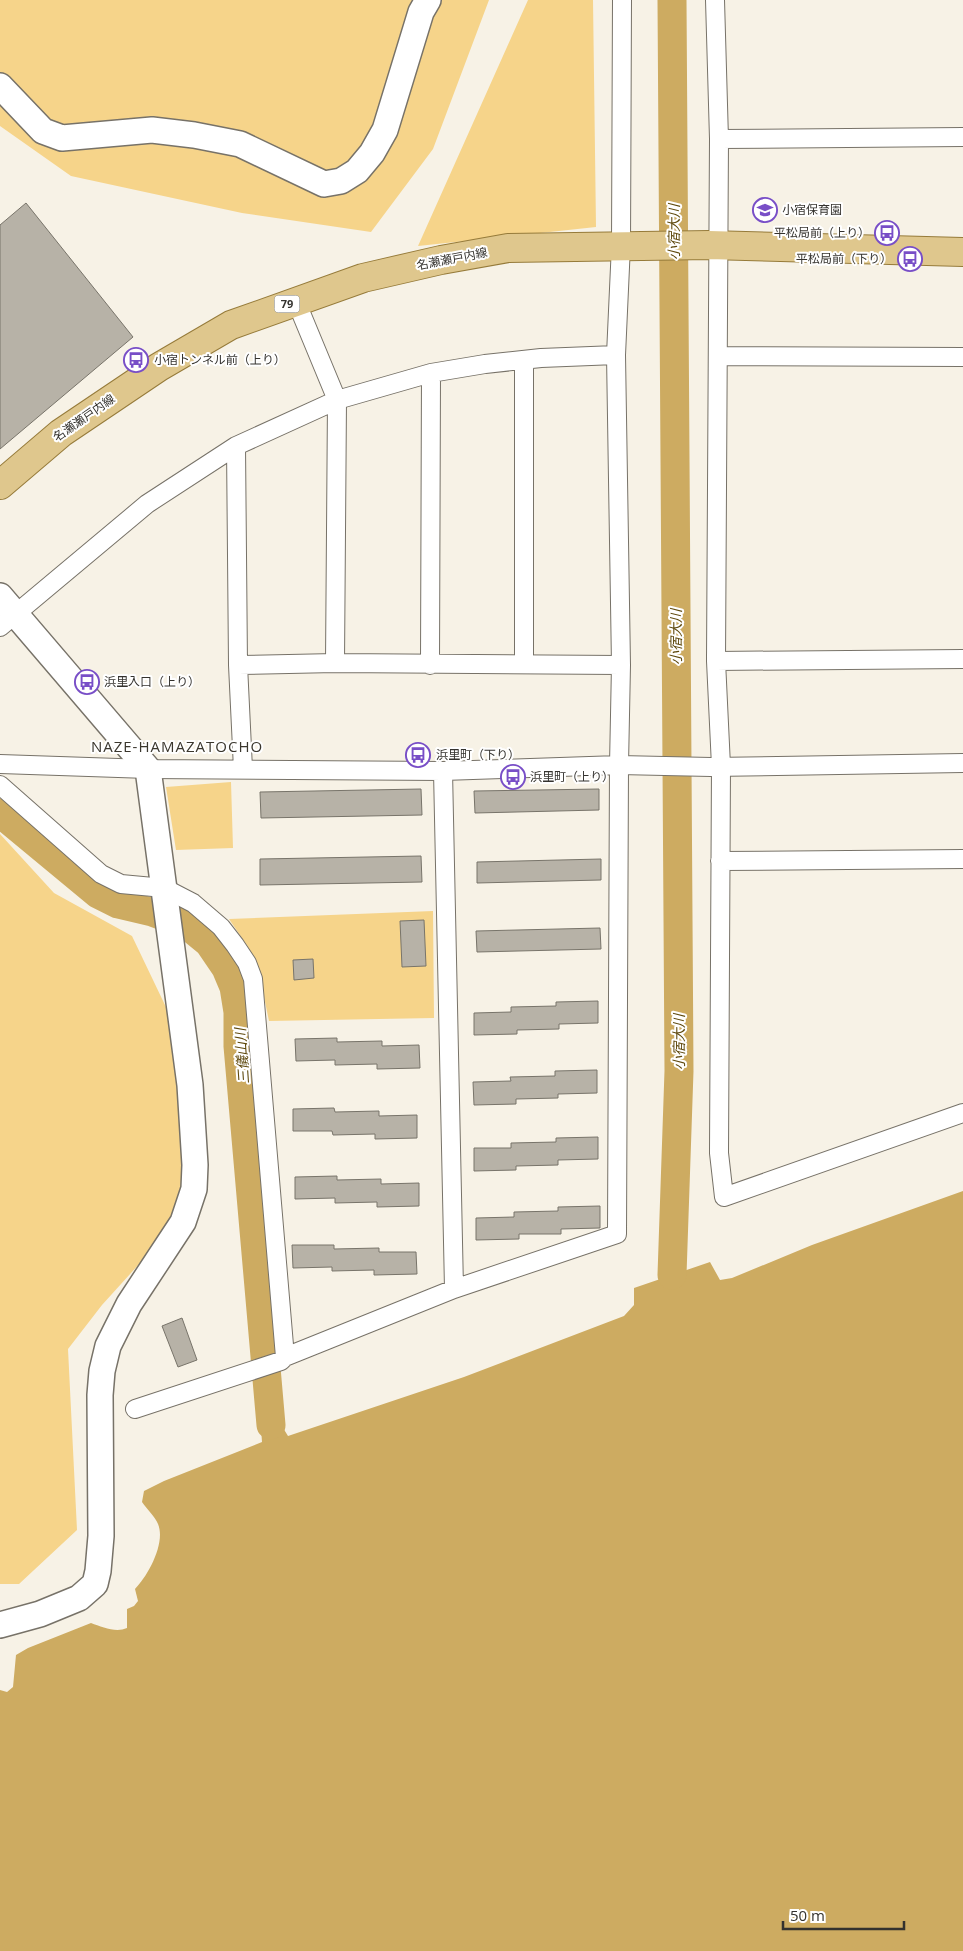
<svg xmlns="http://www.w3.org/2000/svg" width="963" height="1951" font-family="'Open Sans','Noto Sans JP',sans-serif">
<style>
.green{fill:#f6d48a}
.water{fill:#cdab61}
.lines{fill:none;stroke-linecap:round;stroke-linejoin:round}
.river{stroke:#cdab61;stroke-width:29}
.building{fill:#b7b2a7;stroke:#78746a}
.street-casing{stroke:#777268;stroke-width:20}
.secondary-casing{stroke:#777268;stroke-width:28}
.primary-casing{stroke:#967b3a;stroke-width:30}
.street{stroke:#fff;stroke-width:18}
.secondary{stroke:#fff;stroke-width:25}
.primary{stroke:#dfc78d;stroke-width:28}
.labels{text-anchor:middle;stroke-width:4;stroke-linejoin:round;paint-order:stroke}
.shield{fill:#fff;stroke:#71706d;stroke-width:1}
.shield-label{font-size:11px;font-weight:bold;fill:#34322e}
.poi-label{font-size:12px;fill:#34322e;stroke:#fff;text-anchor:start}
.street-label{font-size:12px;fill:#34322e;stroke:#fff}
.water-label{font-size:14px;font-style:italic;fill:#5e480c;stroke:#fff}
.quarter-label{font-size:15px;letter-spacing:1px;fill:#3a362d;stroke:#fff}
</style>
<rect width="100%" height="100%" fill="#f7f2e6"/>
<path class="green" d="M0 0H489L433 149 371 232 242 213 71 176 0 126Z
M528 0H593L596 227 418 246Z
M231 782 233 848 176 850 166 787Z
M0 834 54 893 132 936 186 1049 188 1210 102 1305 68 1349 77 1530 19 1584H0Z
M433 911 434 1018 269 1021 258 968 248 947 229 919Z"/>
<path class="water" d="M963 1191V1951H0V1690L7 1692 13 1687 16 1655 28 1648 91 1623C102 1627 116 1633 127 1628V1609L134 1606 138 1601 135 1589C148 1576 166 1543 158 1524 155 1517 147 1509 142 1502L144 1491 164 1481 262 1442 261 1428 280 1423 288 1436 464 1377 624 1316 634 1305V1288L710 1262 720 1280 732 1278 812 1245Z"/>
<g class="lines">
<path class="river" d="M672 0 679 1071 672 1275
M0 813 98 894 118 904 152 912 187 925 209 943 226 968 234 987 238 1012V1046L271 1425"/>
</g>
<path class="building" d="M26 203 133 337 0 449V225Z
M421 789 422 815 261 818 260 792Z
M599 789V810L475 813 474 791Z
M421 856 422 882 260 885V859Z
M601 859V880L477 883V862Z
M424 920 426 966 402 967 400 921Z
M600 928 601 949 477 952 476 931Z
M313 959 314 978 294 980 293 960Z
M598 1001V1023L559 1024V1029L517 1030V1034L474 1035V1013L511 1012V1007L556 1006V1002Z
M337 1038V1042L382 1041V1046L419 1045 420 1068 377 1069V1064L335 1065V1060L296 1061 295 1039Z
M597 1070V1093L558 1094V1098L516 1099V1104L474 1105 473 1082 511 1081 510 1077 555 1076V1071Z
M334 1108 335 1112 379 1111V1116L417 1115V1138L375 1139V1134L333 1135 332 1131H293V1109Z
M598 1137V1159L558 1160V1165L516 1166V1170L474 1171V1148H511V1143L556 1142V1138Z
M337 1176V1180L381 1179V1184L419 1183V1206L377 1207V1202L335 1203V1198L295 1199V1177Z
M600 1206V1228L561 1229V1234H519V1239L476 1240V1218L514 1217V1212L558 1211V1207Z
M292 1245H334V1249L379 1248V1252H416L417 1274 374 1275V1270L332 1271V1267L293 1268Z
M182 1318 197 1360 178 1367 162 1326Z"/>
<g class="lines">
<defs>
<path id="street" d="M715 0 719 139 716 661 721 766 719 1153 724 1197 963 1113
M719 139 963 137
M296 301 337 400 335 663
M718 356 963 357
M236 446 238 665 243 769
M0 627 147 504 236 446 337 400 431 373 485 364 541 358 616 355
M716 661 963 659
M524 664V360
M238 665 335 663 621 665
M430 665 431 373
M0 764 148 769 443 771 619 765 711 767 963 763
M443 771 454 1289
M0 785 101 874 121 884 164 888 193 903 221 927 235 945 247 963 253 979 285 1357
M720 861 963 859
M135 1409 281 1361 285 1357 454 1289 617 1234 619 765 621 665 616 355 621 245 622 0"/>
<path id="secondary" d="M0 86 43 131 62 138 152 130 194 135 240 144 324 184 341 181 357 171 372 153 385 130 421 12 428 0
M0 596 148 769 190 1085 195 1165 194 1189 183 1222 129 1304 108 1346 102 1371 100 1395 101 1536 98 1571 95 1584 79 1598 40 1614 0 1625"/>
<path id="primary" d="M0 485 61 433 159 367 231 325 363 278 441 260 508 248 709 245 963 252"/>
</defs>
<use href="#street" class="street-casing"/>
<use href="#secondary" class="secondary-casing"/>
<use href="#primary" class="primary-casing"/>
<use href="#street" class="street"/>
<use href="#secondary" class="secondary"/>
<use href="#primary" class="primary"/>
</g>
<defs>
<symbol id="school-ring" viewBox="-11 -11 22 22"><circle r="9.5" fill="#fff" stroke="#784ec7" stroke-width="1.5"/><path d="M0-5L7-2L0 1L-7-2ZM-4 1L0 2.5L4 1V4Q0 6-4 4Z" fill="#784ec7"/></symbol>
<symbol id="bus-ring" viewBox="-11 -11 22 22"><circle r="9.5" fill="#fff" stroke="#784ec7" stroke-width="1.5"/><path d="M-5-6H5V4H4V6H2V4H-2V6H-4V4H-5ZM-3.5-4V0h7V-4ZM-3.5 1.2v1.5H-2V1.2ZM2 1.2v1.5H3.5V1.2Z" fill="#784ec7"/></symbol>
</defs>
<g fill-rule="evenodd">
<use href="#school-ring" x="751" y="196" width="28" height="28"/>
<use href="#bus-ring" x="873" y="219" width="28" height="28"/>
<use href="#bus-ring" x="896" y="245" width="28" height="28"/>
<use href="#bus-ring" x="122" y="346" width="28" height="28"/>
<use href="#bus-ring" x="73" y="668" width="28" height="28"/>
<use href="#bus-ring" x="404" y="741" width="28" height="28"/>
<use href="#bus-ring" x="499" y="763" width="28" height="28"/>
</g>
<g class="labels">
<rect class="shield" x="274.5" y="295.5" width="25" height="17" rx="4"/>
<g class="shield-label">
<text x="287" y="308">79</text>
</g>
<g class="poi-label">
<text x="782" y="214">小宿保育園</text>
<text x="870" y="237" text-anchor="end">平松局前（上り）</text>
<text x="892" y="263" text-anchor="end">平松局前（下り）</text>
<text x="154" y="364">小宿トンネル前（上り）</text>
<text x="104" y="686">浜里入口（上り）</text>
<text x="436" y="759">浜里町（下り）</text>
<text x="530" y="781">浜里町（上り）</text>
</g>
<g class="street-label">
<text transform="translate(452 259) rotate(-11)" y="4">名瀬瀬戸内線</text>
<text transform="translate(84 418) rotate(-35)" y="4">名瀬瀬戸内線</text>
</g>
<g class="water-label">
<text transform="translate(674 232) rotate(-90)" y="5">小宿大川</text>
<text transform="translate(676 637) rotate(-90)" y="5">小宿大川</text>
<text transform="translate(679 1042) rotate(-90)" y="5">小宿大川</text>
<text transform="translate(242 1056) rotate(-94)" y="5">三儀山川</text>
</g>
<g class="quarter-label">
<text x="177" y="752">NAZE-HAMAZATOCHO</text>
</g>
</g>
<path d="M783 1921v8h121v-8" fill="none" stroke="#34322e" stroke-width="2.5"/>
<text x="790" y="1921" font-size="15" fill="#34322e" stroke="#ffffff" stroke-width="4" paint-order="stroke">50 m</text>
</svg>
